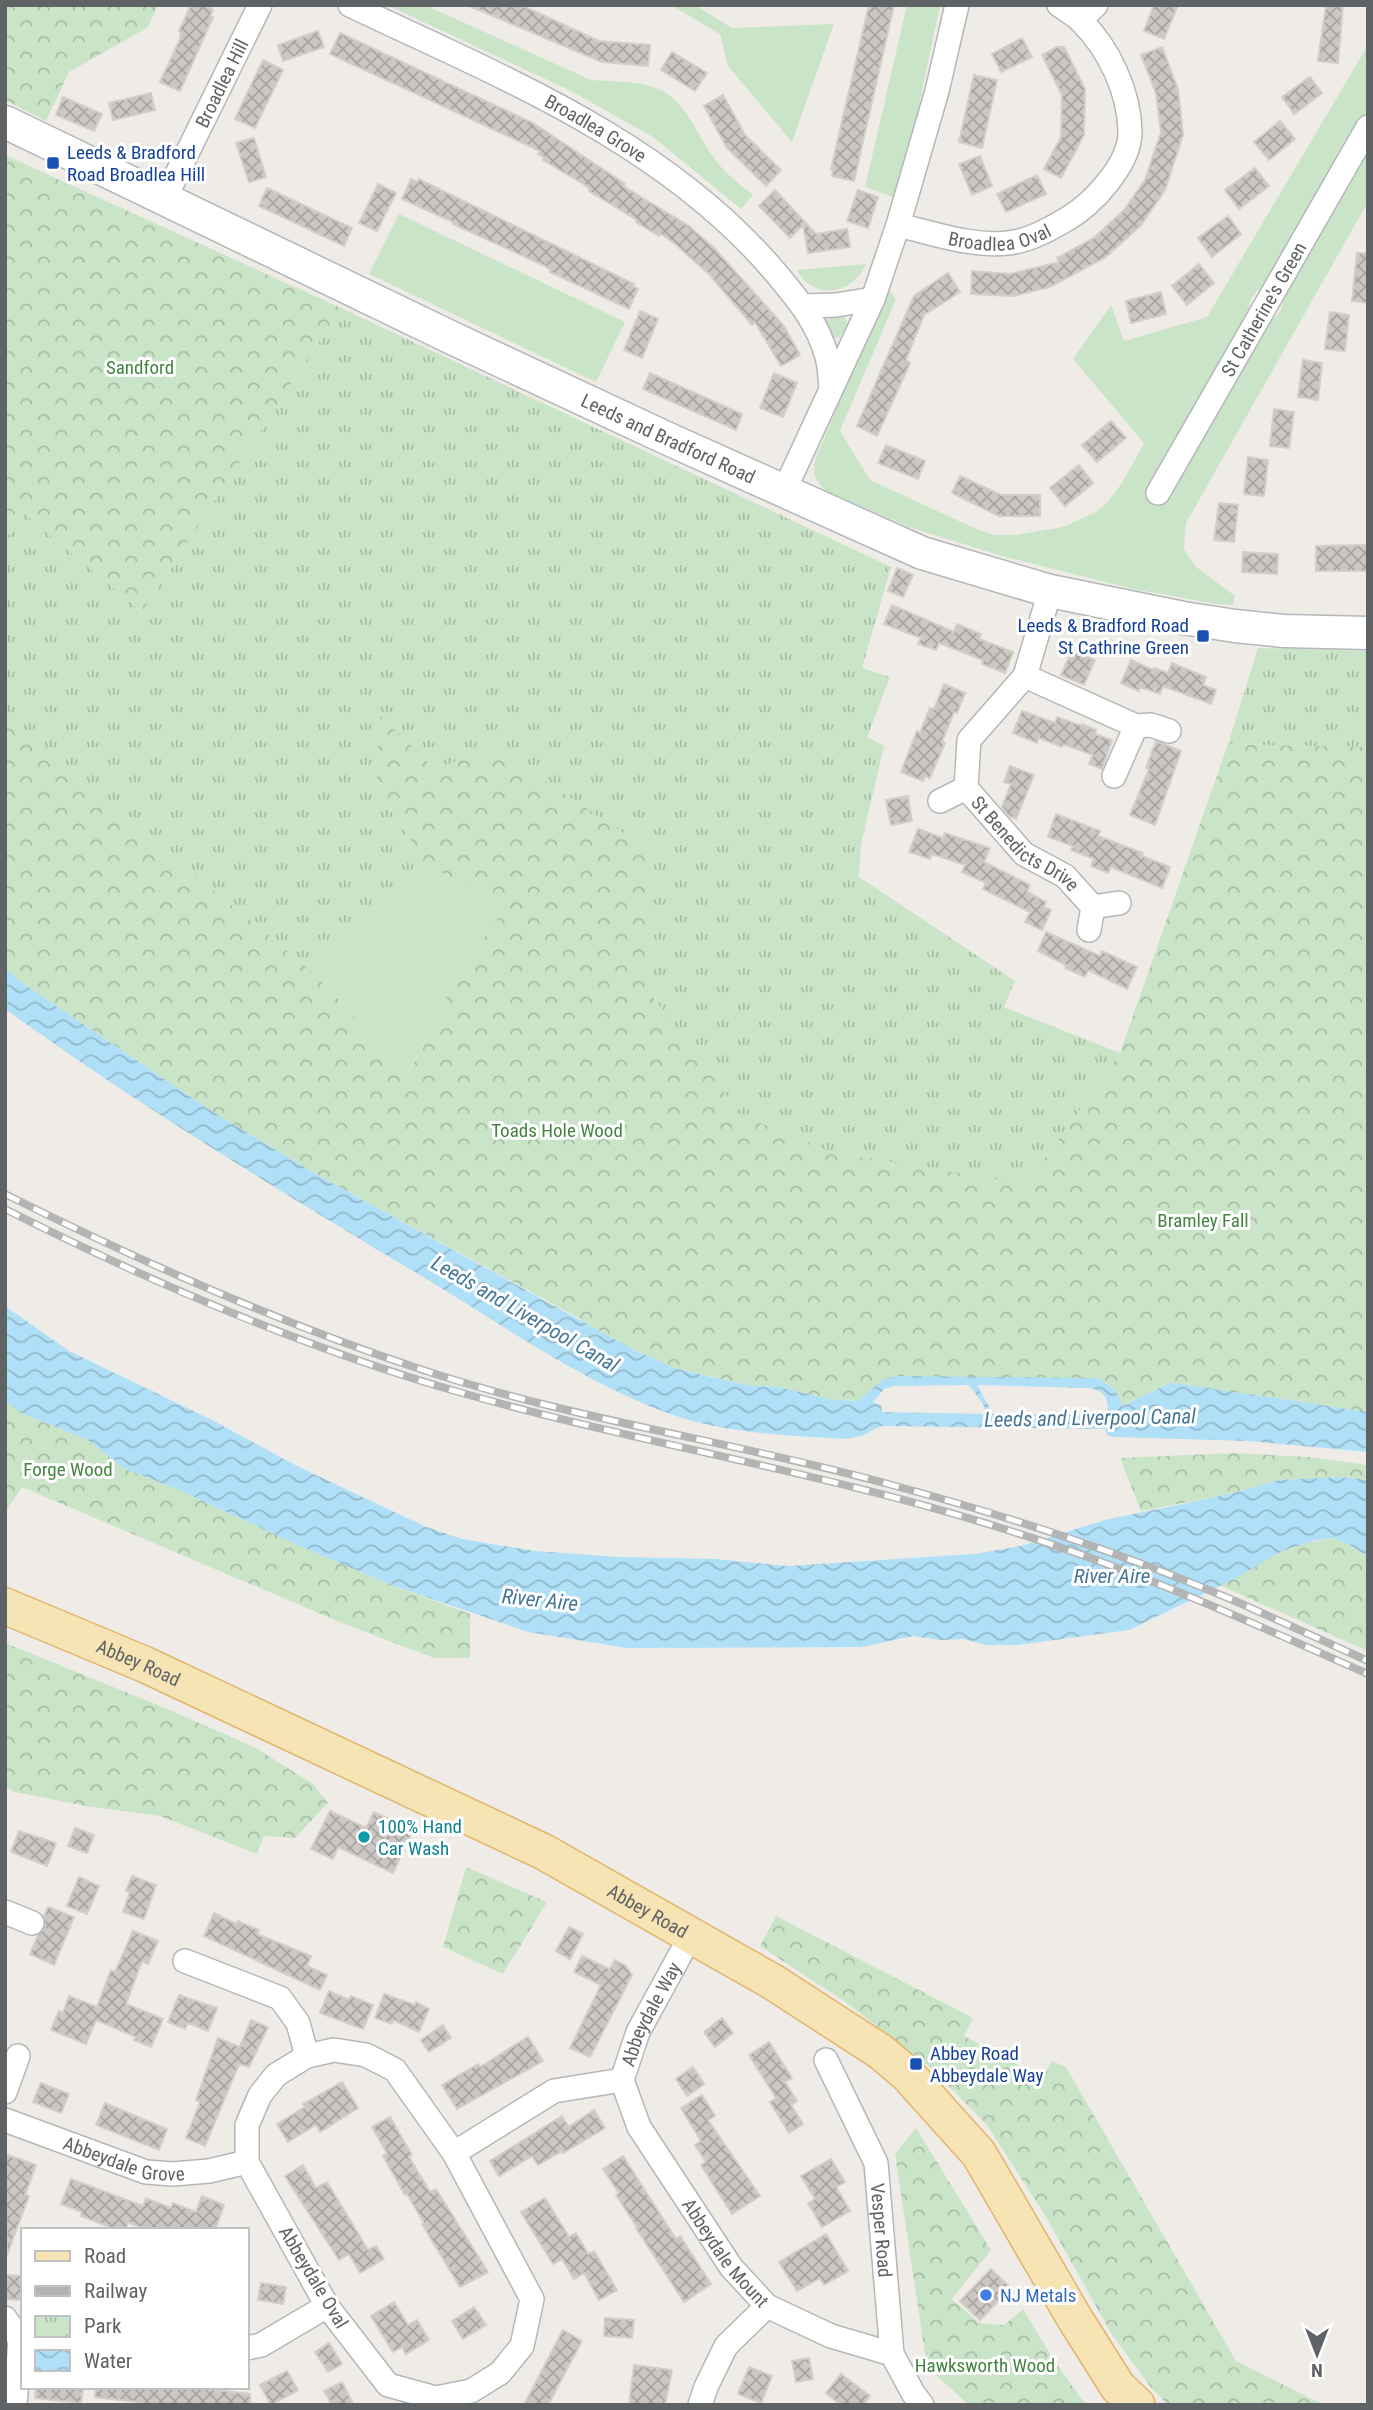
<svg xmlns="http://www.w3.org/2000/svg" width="1373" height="2410" font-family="'Roboto Condensed',sans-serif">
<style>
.grass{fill:#cae4c7}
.forest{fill:url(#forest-crowns)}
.park{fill:url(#park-tufts)}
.water{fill:url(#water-waves);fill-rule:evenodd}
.building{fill:url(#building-cross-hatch);stroke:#d3cec6;stroke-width:2}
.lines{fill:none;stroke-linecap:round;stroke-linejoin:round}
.minor-casing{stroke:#b4b7ba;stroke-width:26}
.secondary-casing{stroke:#b3b7ba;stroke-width:35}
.primary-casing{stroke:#e3b46c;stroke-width:38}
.minor{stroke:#fff;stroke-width:23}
.secondary{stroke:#fff;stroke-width:32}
.primary{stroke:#f7e4b4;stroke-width:35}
.rail-casing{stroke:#b3b4b4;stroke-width:8}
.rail{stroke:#fff;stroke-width:5;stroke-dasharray:16;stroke-linecap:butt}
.transit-dot{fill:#1a4fb4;stroke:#fff;stroke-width:2.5}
.culture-dot{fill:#0f9aa8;stroke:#fff;stroke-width:2.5}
.shop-dot{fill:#3f7fe0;stroke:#fff;stroke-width:2.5}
.labels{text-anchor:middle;stroke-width:6;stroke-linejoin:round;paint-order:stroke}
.street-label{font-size:19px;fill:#5f6366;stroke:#fff}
.transit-label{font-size:19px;fill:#164399;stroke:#fff;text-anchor:start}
.park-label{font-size:19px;fill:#448440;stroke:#fff}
.culture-label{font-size:19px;fill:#0d838f;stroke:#fff;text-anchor:start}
.shop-label{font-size:19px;fill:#366cbe;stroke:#fff;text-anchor:start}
.water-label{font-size:21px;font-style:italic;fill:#477797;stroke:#fff}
</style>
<defs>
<pattern id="forest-crowns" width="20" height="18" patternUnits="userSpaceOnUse" patternTransform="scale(1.75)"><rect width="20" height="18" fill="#cae4c7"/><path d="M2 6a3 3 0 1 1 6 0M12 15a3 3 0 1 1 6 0" fill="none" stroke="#a7bca5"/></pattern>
<pattern id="park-tufts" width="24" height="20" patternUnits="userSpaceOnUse" patternTransform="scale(1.75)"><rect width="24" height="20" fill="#cae4c7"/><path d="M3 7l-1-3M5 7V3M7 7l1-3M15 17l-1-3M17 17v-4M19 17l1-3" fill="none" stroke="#a7bca5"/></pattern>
<pattern id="water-waves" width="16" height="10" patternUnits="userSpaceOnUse" patternTransform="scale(1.75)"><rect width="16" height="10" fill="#b0e0f7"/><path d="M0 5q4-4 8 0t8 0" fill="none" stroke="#92b9cc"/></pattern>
<pattern id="building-cross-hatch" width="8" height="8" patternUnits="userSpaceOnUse" patternTransform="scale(1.75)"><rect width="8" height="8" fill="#cbc7c4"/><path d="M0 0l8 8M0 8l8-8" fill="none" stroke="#a8a5a3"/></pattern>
</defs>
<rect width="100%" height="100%" fill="#efece7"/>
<path class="grass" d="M387 5H425L591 80C613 82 635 80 656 88 688 100 697 138 717 162 727 175 741 185 753 195L741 209 653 137 571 91Z
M671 5H695L732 28 834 24 792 142 728 66 720 34Z
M907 5H940L916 119 896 198 865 187Z
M1368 45V111L1269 284C1254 291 1246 299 1251 316L1149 497 1165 504 1264 321C1278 320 1284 309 1283 296L1368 141V202L1186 523 1184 549 1195 566 1235 596 1233 605 1216 604 1133 589 1002 556 909 527 826 491C815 480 811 473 816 457L888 288 896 299 840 431 870 480 974 528 994 535H1016L1063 527 1094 513 1106 504 1122 483 1144 443 1073 359 1111 305 1124 341 1207 317Z
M399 214 625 322 596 382 369 274Z
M866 264C853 294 814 302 797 270Z
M842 315 847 321V326L839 338H831L824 320 830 316Z
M423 861 503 910 451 988 408 1075 311 970Z"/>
<path class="forest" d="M5 5H158L148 27 69 72 46 121 5 100Z
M5 155 341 308 142 612 23 514 5 540Z
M380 715 435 769 495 747 648 849 651 995 1026 1184 1120 1053 1228 744 1368 747V1412L1170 1383 1121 1406 1097 1378H1027L874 1387 859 1400 850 1401 829 1399 779 1387 747 1385 675 1368 619 1343 573 1315 316 1174 213 1112 21 982 5 968V719L311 970 408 1075 451 988 503 910 423 861 376 785Z
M5 1402 24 1414 88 1440 123 1468 179 1490 302 1547 394 1586 470 1614V1658H434L342 1623 22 1487 5 1513Z
M1234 1453 1309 1457 1368 1465V1480L1339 1477 1279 1480 1230 1494 1141 1511 1120 1458Z
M1334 1538 1350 1545 1368 1557V1651L1219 1585C1236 1579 1249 1569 1264 1560 1286 1548 1309 1541 1334 1538Z
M5 1643 165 1708 256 1748 313 1784 328 1803 295 1838 264 1836 257 1854 160 1816 86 1806 15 1792 5 1787Z
M466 1867 547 1902 503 1974 443 1947Z
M776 1916 973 2018 964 2036 1042 2078 1052 2061 1066 2067 1236 2361 1324 2405H1168L1149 2385 1111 2333 1046 2217 987 2125 932 2069 847 2003 760 1946Z
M916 2128 991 2250 952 2299 979 2323 1004 2325 1023 2309 1055 2362 1086 2405H969L927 2367 895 2154Z"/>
<path class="park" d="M341 308 891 567 862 668 890 677 867 737 884 746 861 845 859 877 1015 981 1004 1007 1120 1053 1027 1184 834 1153 742 1116 651 995 647 849 495 747 435 769 380 716 376 785 423 861 311 970 5 719V540L23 513 142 612Z
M1258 648 1368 651V747L1228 744Z"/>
<path class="water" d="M5 968 21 982 213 1112 316 1174 634 1350 675 1368 711 1377 747 1385 779 1387 829 1399 850 1401 859 1400 884 1379 897 1376 1097 1378C1111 1386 1118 1390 1122 1406L1170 1383 1181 1384 1368 1412V1452L1249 1441 1113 1437 1107 1435 1105 1429 881 1426 861 1436 846 1439C789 1435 728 1434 673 1415 586 1384 507 1328 428 1280 285 1194 141 1107 5 1009ZM969 1385 983 1404 986 1414 882 1412 881 1405 873 1402 884 1389 893 1386ZM977 1385 1088 1388C1103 1390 1108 1396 1108 1412L1091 1415 993 1414Z
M5 1306 69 1351 212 1420 297 1466 424 1526 462 1539 535 1551 619 1557 716 1559 787 1566 974 1554 1021 1546 1105 1520 1230 1494 1279 1480 1339 1477 1368 1480V1557L1350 1545 1334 1538 1316 1540 1282 1551 1234 1579 1129 1630 1017 1645H986L964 1639 940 1640 913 1636 862 1647 627 1648 528 1632 394 1586 302 1547 179 1490 123 1468 88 1440 24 1414 5 1402Z"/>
<path class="building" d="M191 5H203L213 10 210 16 213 17 180 91 160 82 180 39 181 32 179 31Z
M467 5H521L599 41 650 45 648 66 602 62Z
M869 5H894L854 181 832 176 833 170 831 169Z
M1154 5H1178L1164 39 1144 31Z
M1326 5H1343L1338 63 1318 61Z
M318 31 324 47 283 61 278 45Z
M340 33 533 123 625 184 623 186 689 226 715 249 784 326 800 355 781 366 755 322 752 325 709 274 674 243 660 233 659 236 636 222 637 220 589 191 590 189 585 185 543 160 544 157 538 154 540 151 330 54Z
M1022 38 1032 57 1001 72 992 54Z
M1057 47H1064L1085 89 1084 135 1061 178 1044 169 1061 137 1062 95 1042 55Z
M1162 47 1178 89 1183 135 1165 190 1141 225 1106 257 1050 287 1013 296 971 294 972 271 1010 274 1059 262 1057 258 1094 238 1124 210 1145 180 1161 132 1156 93 1141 55Z
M672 52 707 73 695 91 661 70Z
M263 60 283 70 255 128 235 119Z
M974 75 997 80 982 148 959 142Z
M1310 77 1322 93 1294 114 1282 97Z
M151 93 155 110 113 120 109 103Z
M723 95 745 135 781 170 766 186 727 148 704 106Z
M63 97 102 114 94 131 56 115Z
M1280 121 1295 139 1269 160 1254 142Z
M254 138 266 177 249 182 236 143Z
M980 156 992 186 972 195 959 164Z
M1255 168 1269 186 1239 209 1225 190Z
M1037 175 1046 194 1006 212 997 194Z
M411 179 418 182 419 179 443 191 634 284 633 286 638 289 629 309 550 272 551 270 545 266 453 224V222L402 199Z
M378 184 396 193 377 231 359 223Z
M267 188 352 228 344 246 259 206Z
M775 190 816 234 847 229 850 247 808 253 803 225 790 238 759 206Z
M858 190 878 197 868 228 847 221Z
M1228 216 1241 234 1212 257 1198 238Z
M1357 253H1368V303L1352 301Z
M1199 264 1214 283 1187 305 1172 286Z
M948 273 960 292 924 315 906 360 910 363 877 436 857 426 914 296Z
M1161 292 1166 314 1131 323 1126 301Z
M640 311 658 319 642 358 624 350Z
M1330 312 1349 315 1345 351 1325 349Z
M1303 360 1322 363 1318 400 1298 397Z
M650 373 742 414 736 430 643 389Z
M774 373 797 383 783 417 760 408Z
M1274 409 1294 412 1289 448 1270 446Z
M1111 421 1126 438 1097 462 1082 445Z
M886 445 925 461 918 479 878 463Z
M1248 457 1268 460 1264 496 1244 494Z
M1079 465 1093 483 1065 506 1050 488Z
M960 476 1001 495H1040V516H999L952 493Z
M1219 503 1238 505 1234 542 1214 540Z
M1368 545V571H1316V546Z
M1243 552 1278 554 1277 574 1242 572Z
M897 568 913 575 903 597 888 591Z
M892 605 954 632 957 624 981 634 979 639 1013 652 1005 673 982 664 983 660 939 643 936 650 918 644 921 638 884 624Z
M1072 650 1095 660 1084 685 1061 675Z
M1131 660 1153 670 1154 668 1168 673 1172 663 1206 677 1203 685 1216 690 1211 704 1163 686 1160 694 1140 687 1139 691 1121 683Z
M944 684 965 693 957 713 954 712 942 742 945 743 930 778 925 776 923 781 901 772 917 731 920 733 930 708 934 709Z
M1022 711 1055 723 1057 717 1082 726V724L1096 730 1095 734 1112 740 1102 769 1089 764 1093 755 1063 744 1062 747 1039 738 1037 743 1013 733Z
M1156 741 1181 751 1155 825 1130 815 1149 769 1146 768Z
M1010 766 1034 775 1016 819 1009 816 1002 807 1011 784 1004 782Z
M908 796 912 821 891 825 886 800Z
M1056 814 1100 831 1098 836 1143 853 1142 856 1170 867 1162 888 1111 867 1108 873 1091 866 1094 859 1071 850 1073 846 1048 837Z
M918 829 943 838 945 833 990 848 984 862 1030 885 1027 892 1046 902 1044 907 1051 910 1042 930 1025 922 1030 912 983 889 986 883 962 872 965 865 932 854 930 859 909 852Z
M1046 932 1100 956 1102 951 1137 967 1127 989 1088 970 1085 977 1065 968 1066 965 1038 951Z
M330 1811 366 1828 374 1812 413 1830 393 1873 338 1847 333 1859 311 1849Z
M75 1828 94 1835 87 1853 68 1846Z
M19 1831 56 1843 47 1866 11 1852Z
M132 1876 156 1885 144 1919 123 1912 130 1892 126 1891Z
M79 1877 99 1886 87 1914 67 1906Z
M48 1907 74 1917 54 1965 30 1954 38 1935 45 1928 44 1916Z
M214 1913 236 1924 238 1921 259 1930 257 1934 311 1956 307 1966 327 1975 320 1990 204 1936Z
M569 1927 583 1934 570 1959 556 1951Z
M133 1931 158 1941 148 1964 142 1961 126 2004 163 2019 151 2047 134 2040 136 2037 96 2020 86 2044 51 2030 59 2011 63 2013 69 1996 97 2007 111 1970 115 1972Z
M582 1956 610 1969 615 1960 626 1966 632 1975 590 2057 570 2048 601 1985 574 1972Z
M329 1991 349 2000 351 1996 373 2005 363 2029 320 2013Z
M384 1994 415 2005 416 2002 429 2009 419 2032 393 2020 392 2024 375 2018Z
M179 1995 217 2008 208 2031 188 2023 185 2029 168 2022Z
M722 2018 733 2033 715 2047 704 2032Z
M251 2020 268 2027 249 2067 239 2064 205 2146 186 2138 200 2102 196 2100 218 2038 240 2047Z
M443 2025 451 2038 429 2052 421 2040Z
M528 2037 543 2061 457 2109 442 2085 478 2064 480 2067Z
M769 2042 792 2078 785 2082 797 2101 791 2105 803 2124 789 2133 770 2102 776 2098 749 2055Z
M693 2067 704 2084 687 2096 676 2079Z
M342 2082 358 2108 320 2132 316 2125 288 2142 277 2124 305 2107 303 2104Z
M41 2083 69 2094 61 2113 33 2102Z
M702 2095 715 2116 708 2120 760 2196 732 2214 701 2165 706 2162 695 2145 701 2141 681 2108Z
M105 2103 167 2129 159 2150 96 2125Z
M594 2110 605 2128 563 2153 562 2151 538 2165 532 2156 499 2176 490 2161 562 2116 569 2127Z
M390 2117 412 2155 409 2157 430 2192 436 2189 488 2272 460 2287 422 2224 424 2223 407 2194 405 2195 383 2156 387 2153 372 2127Z
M5 2154 36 2165 25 2195 29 2196 7 2255Z
M623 2156 676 2239 680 2236 711 2284 684 2302 636 2228 637 2227 616 2195 619 2193 603 2169Z
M831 2159 845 2182 836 2187 850 2211 822 2227 808 2203 815 2199 801 2176Z
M303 2165 316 2188 327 2182 368 2250 376 2246 384 2259 360 2273 349 2254 339 2260 285 2176Z
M71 2179 143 2206 146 2198 171 2208 173 2203 196 2212 202 2196 224 2205 215 2230H147L128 2222 126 2230H106L107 2226 81 2216 82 2212 61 2204Z
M545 2198 569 2237 576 2233 588 2254 594 2251 617 2290 599 2300 584 2273 574 2279 562 2259 553 2264 521 2212Z
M826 2234 848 2271 824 2285 820 2278 797 2291 779 2262Z
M991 2269 1011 2288 980 2320 960 2301Z
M5 2275 23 2276V2300L5 2299Z
M261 2283 286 2287 283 2304 258 2300Z
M394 2302 408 2325 417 2320 429 2340 406 2354 402 2347 393 2352 371 2316Z
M474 2307 486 2325 463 2339 452 2321Z
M605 2318 634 2320 632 2338 604 2336Z
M563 2330 582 2341 548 2405H524Z
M329 2343 342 2364 328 2372 315 2352Z
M809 2358 813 2379 796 2382 792 2361Z
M634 2365 672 2370 665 2405H629Z
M749 2367 772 2376 761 2403 738 2394Z
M287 2371 298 2390 271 2405 260 2385Z
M841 2374 870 2396 863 2405H841L826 2393Z
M342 2382 347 2392 354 2405H332L324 2391Z
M36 2387H83L81 2403 35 2398Z
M96 2387H188L250 2394V2405H136L137 2402 95 2397Z"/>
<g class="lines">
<defs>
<g id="minor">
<path id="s1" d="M350 5C501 77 664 141 775 272 797 298 818 323 827 357 830 367 830 379 831 389"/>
<path id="s2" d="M957 5 937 91 898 225C933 233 971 247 1008 243 1029 241 1050 229 1067 219 1093 204 1131 163 1130 131 1129 91 1109 49 1081 21 1075 15 1066 10 1059 5"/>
<path d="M1080 20 1096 5"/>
<path id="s3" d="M165 198 260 5"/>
<path d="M804 306 836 305 873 299"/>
<path d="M784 491 873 299 898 225"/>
<path id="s4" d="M1158 493 1368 127"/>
<path id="s5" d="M1050 591 1025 676 969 740 966 788 1024 854 1065 876 1093 907"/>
<path d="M1025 676 1136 726 1114 776"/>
<path d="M1136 726 1151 725 1169 731"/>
<path d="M940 801 966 788"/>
<path d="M1089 930 1093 907 1119 903"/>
<path d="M5 1912 32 1923"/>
<path d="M185 1961 280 1998 298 2023 307 2056"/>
<path d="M334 2050 366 2055 395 2070 454 2153 532 2299 522 2346 500 2373 471 2391 436 2398 388 2385 327 2306 247 2162V2125L260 2095 276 2075 307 2056Z"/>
<path id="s6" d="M826 2060 876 2163 892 2354 913 2393 922 2405"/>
<path id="s7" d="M622 2080 639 2127 731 2267 767 2306 831 2336 892 2354"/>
<path id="s8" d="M622 2080 638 2032 691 1935"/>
<path d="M5 2092 18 2056"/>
<path id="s9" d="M5 2120 146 2172 173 2174 209 2171 247 2162"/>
<path d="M454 2153 554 2091 622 2080"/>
<path d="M5 2318 20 2340"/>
<path d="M247 2348 261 2345 327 2306"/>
<path d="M15 2405 20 2340H23"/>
<path d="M700 2405 706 2387 726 2346 767 2306"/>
</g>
<g id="secondary">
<path id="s10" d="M5 122 450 337 664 437 922 553 1050 591 1183 618 1235 626 1284 631 1368 633"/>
</g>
<g id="primary">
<path id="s11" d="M5 1606 146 1665 544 1852 773 1982 881 2052 908 2075 979 2154 1075 2319 1118 2387 1137 2405"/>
</g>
</defs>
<use href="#minor" class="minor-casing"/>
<use href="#secondary" class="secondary-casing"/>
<use href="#primary" class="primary-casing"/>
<use href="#minor" class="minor"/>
<use href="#secondary" class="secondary"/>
<use href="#primary" class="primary"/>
<defs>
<path id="rail" d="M5 1194C139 1261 277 1322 420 1369 574 1420 736 1442 892 1485 1011 1517 1129 1555 1242 1604 1284 1623 1326 1642 1368 1661
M5 1209C150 1282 299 1346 455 1391 636 1443 824 1472 1004 1529 1129 1567 1248 1621 1368 1674"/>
</defs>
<use href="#rail" class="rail-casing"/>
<use href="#rail" class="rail"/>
</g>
<g class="transit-dot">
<rect x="46" y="156" width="14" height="14" rx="3.5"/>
<rect x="1196" y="629" width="14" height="14" rx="3.5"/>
<rect x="909" y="2057" width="14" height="14" rx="3.5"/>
</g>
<circle class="culture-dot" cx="364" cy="1837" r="7"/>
<circle class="shop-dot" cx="986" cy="2295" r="7"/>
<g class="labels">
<g class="street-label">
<text dy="7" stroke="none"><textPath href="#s3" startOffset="128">Broadlea Hill</textPath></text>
<text dy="7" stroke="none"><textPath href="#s1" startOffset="275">Broadlea Grove</textPath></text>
<text dy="7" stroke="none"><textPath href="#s2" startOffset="332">Broadlea Oval</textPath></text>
<text dy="7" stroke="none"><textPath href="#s4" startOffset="212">St Catherine's Green</textPath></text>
<text dy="7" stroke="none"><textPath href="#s10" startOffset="735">Leeds and Bradford Road</textPath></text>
<text dy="7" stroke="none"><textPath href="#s5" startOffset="304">St Benedicts Drive</textPath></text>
<text dy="7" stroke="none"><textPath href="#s11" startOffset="145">Abbey Road</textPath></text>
<text dy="7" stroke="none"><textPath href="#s11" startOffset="712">Abbey Road</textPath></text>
<text dy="7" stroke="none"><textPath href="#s8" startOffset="72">Abbeydale Way</textPath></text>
<text dy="7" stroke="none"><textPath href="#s9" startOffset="126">Abbeydale Grove</textPath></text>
<text dy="7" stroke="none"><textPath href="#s6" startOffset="182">Vesper Road</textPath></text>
<text dy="7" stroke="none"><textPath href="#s7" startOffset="203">Abbeydale Mount</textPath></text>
<text transform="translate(314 2277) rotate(59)" y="7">Abbeydale Oval</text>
</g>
<g class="transit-label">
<text x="67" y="159">Leeds &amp; Bradford<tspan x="67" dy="22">Road Broadlea Hill</tspan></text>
<text x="1189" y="632" text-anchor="end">Leeds &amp; Bradford Road<tspan x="1189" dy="22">St Cathrine Green</tspan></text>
<text x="930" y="2060">Abbey Road<tspan x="930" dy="22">Abbeydale Way</tspan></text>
</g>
<g class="park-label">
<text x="140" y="374">Sandford</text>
<text x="557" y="1137">Toads Hole Wood</text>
<text x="1203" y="1227">Bramley Fall</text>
<text x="68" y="1476">Forge Wood</text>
<text x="985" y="2372">Hawksworth Wood</text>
</g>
<g class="culture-label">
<text x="378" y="1833">100% Hand<tspan x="378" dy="22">Car Wash</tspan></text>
</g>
<g class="shop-label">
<text x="1000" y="2302">NJ Metals</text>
</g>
<g class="water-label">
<text transform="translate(525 1314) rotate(30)" y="7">Leeds and Liverpool Canal</text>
<text transform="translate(1090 1418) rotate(-1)" y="7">Leeds and Liverpool Canal</text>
<text x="1112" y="1583">River Aire</text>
<text transform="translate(540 1600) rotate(6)" y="7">River Aire</text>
</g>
</g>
<rect width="1373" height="2410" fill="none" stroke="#5f6366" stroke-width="14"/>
<rect x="21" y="2228" width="228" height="161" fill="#ffffff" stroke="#bfc1c2" stroke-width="2"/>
<rect x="35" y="2251" width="35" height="10" fill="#f7e4b4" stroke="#bfc1c2" stroke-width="2"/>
<text x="84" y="2263" font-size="21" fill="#5f6366">Road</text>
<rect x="35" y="2286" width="35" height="10" fill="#b3b4b4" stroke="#bfc1c2" stroke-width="2"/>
<text x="84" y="2298" font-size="21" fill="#5f6366">Railway</text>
<rect x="35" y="2316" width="35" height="21" fill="url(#park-tufts)" stroke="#bfc1c2" stroke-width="2"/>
<text x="84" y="2333" font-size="21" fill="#5f6366">Park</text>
<rect x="35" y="2350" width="35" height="21" fill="url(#water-waves)" stroke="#bfc1c2" stroke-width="2"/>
<text x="84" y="2368" font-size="21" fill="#5f6366">Water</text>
<g transform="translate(1317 2354) rotate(180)" stroke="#ffffff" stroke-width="5" paint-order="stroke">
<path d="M0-5L12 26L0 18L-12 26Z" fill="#5f6366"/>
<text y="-10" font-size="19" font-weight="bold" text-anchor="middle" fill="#5f6366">N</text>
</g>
</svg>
